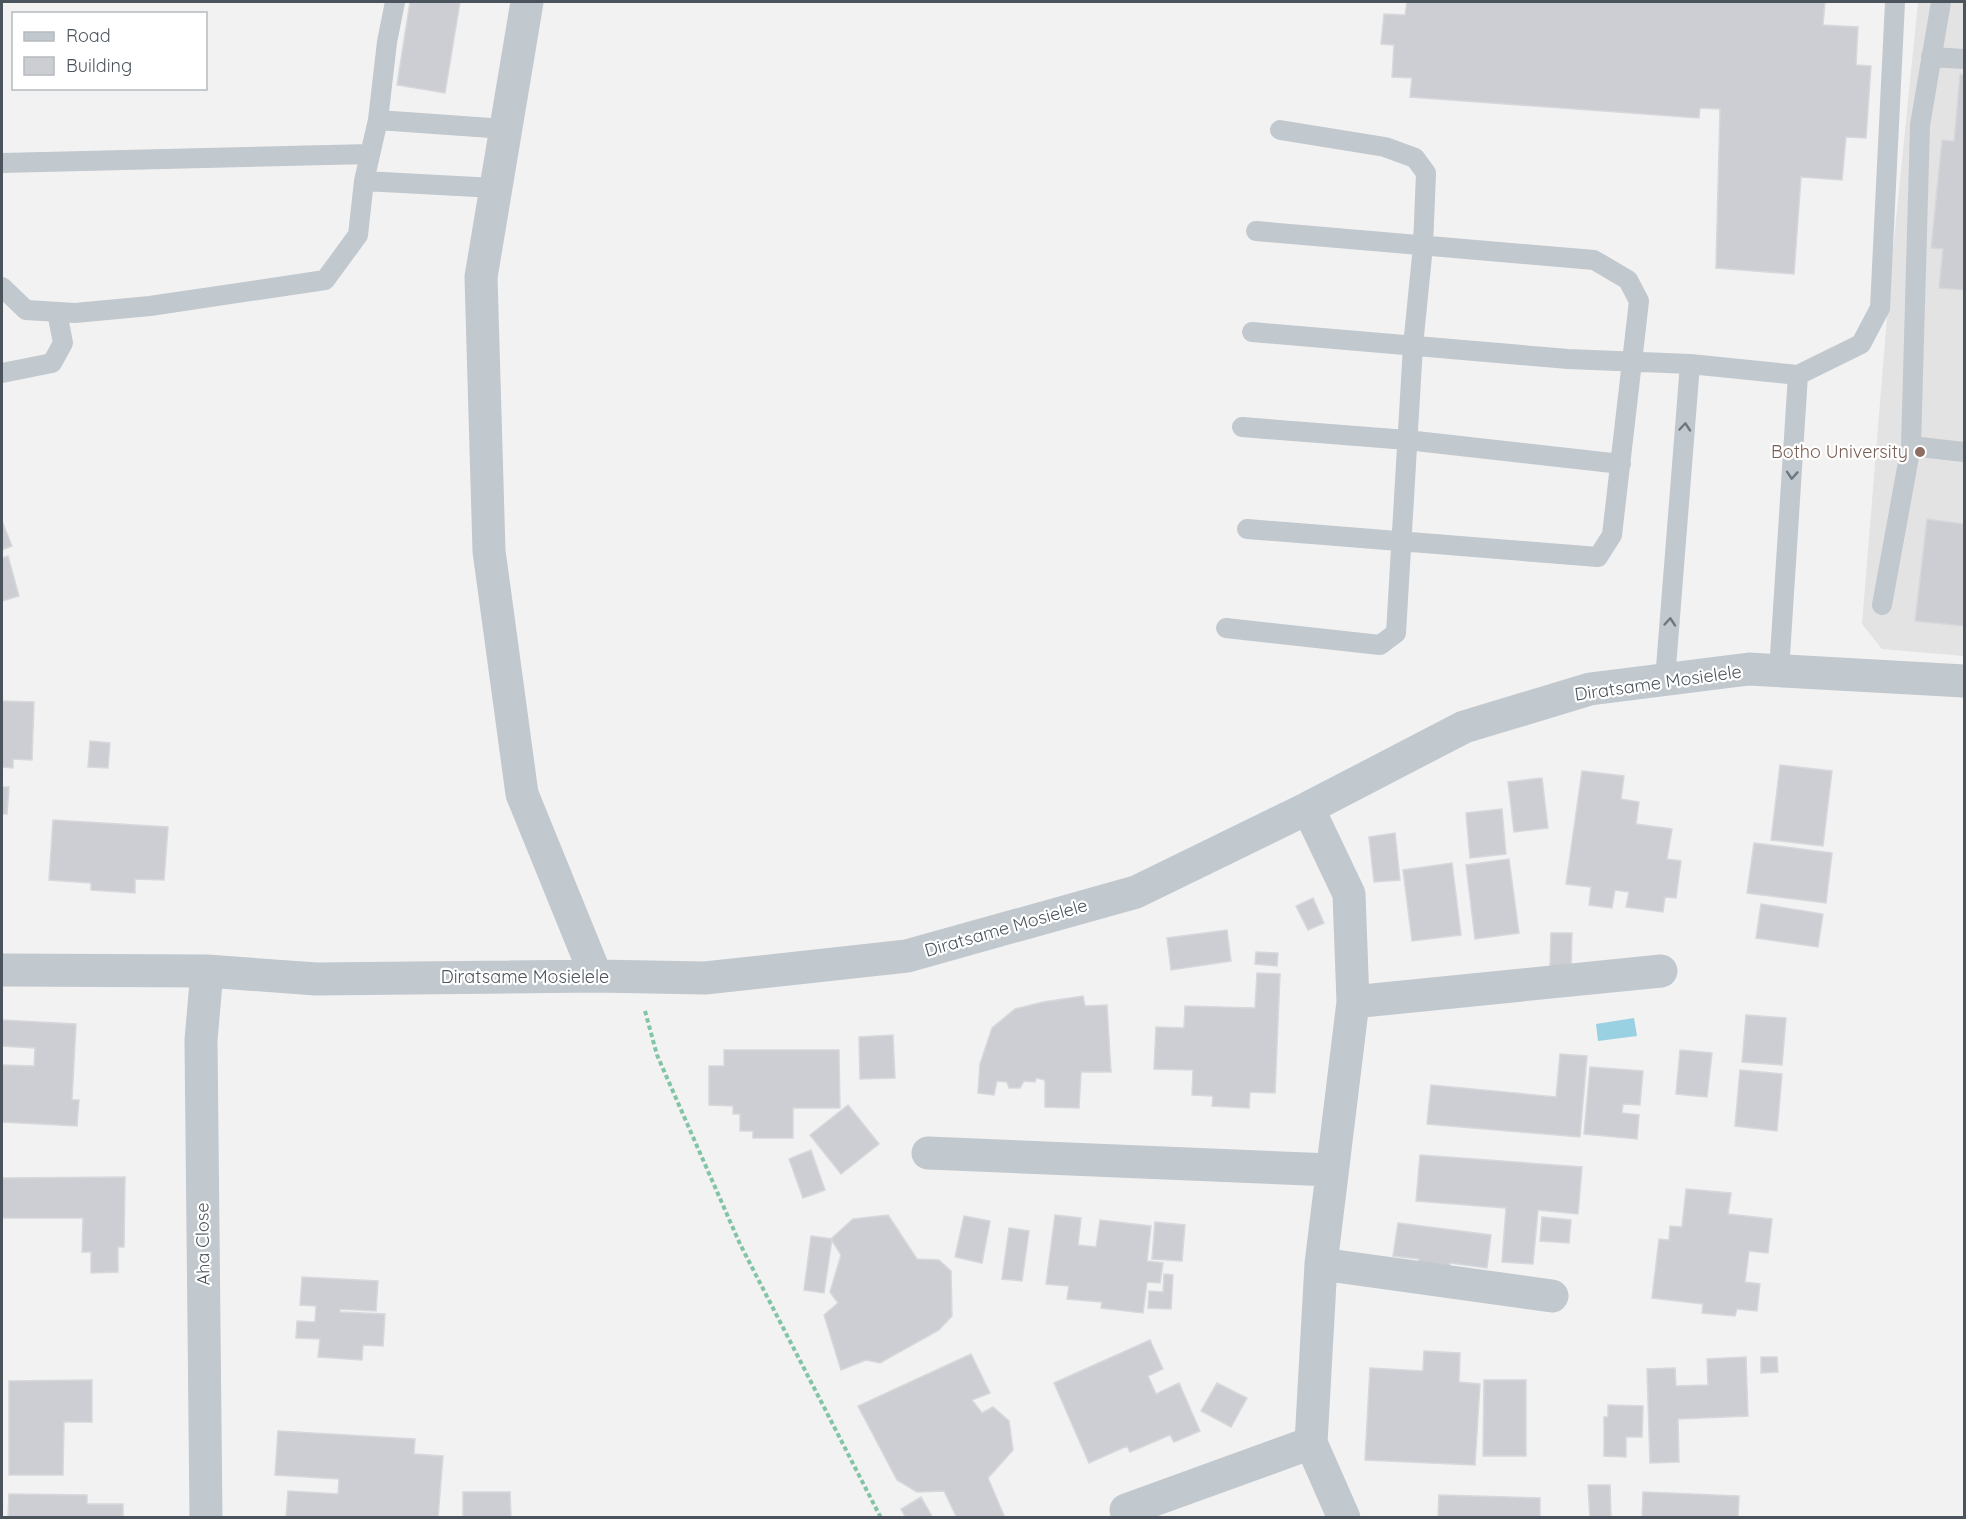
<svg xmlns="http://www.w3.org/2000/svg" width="1966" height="1519" font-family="Quicksand,sans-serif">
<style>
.education{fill:#e4e3e3}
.water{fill:#99d0e2}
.building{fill:#ccced3;stroke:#d6d8dc;stroke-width:1.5}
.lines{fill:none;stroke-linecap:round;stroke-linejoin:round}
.path{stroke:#82c4a6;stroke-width:4;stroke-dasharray:4.5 3;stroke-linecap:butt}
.lane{stroke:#c1c8ce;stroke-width:20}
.street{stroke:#c1c8ce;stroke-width:33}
.oneway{stroke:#6e777e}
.education-dot{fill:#8d6e63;stroke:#fff;stroke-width:2}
.labels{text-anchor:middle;stroke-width:4.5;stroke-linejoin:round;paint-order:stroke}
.education-label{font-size:18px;fill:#785e54;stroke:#fff;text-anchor:end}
.street-label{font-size:18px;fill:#4b545c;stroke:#fff}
</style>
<rect width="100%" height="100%" fill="#f3f2f2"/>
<path class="education" d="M1918 2H1964V656L1882 649 1862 624 1890 279Z"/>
<path class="water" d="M1634 1018 1637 1036 1598 1041 1596 1024Z"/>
<path class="building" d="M410 2H460L445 93 397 85Z
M1407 2H1825L1823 25 1858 27 1856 65 1871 66 1866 138 1846 137 1842 180 1801 177 1794 274 1716 268 1720 109 1700 108 1699 118 1410 97 1412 78 1392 77 1394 45 1381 44 1384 14 1405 15Z
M1960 74 1964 75V290L1939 288 1943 249 1931 248 1942 140 1954 141Z
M1927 519 1964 524V626L1915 621Z
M2 521 12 546 2 550Z
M8 556 19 596 2 601V558Z
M2 701 34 702 32 760 13 759V768L2 767Z
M90 741 110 743 108 768 88 767Z
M1780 765 1832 771 1823 846 1771 840Z
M1582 771 1624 776 1621 799 1639 802 1636 824 1672 829 1667 859 1681 861 1676 898 1665 897 1663 912 1626 907 1629 892 1615 890 1612 908 1589 905 1591 887 1566 884Z
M1542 778 1548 828 1514 832 1508 782Z
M2 787H9L7 814H2Z
M1502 809 1506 854 1470 858 1466 813Z
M53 820 168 827 164 880 135 879V893L91 890V883L49 880Z
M1395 833 1400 880 1374 882 1369 837Z
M1754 843 1832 853 1826 903 1747 893Z
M1509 859 1519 933 1475 939 1466 865Z
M1452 863 1461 935 1412 941 1403 870Z
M1313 898 1324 923 1308 930 1296 906Z
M1761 904 1823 914 1818 947 1756 938Z
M1227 930 1231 961 1171 970 1167 938Z
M1551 933H1572L1571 968 1550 967Z
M1256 952 1278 953 1277 966 1255 964Z
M1257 973 1280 974 1275 1093 1250 1092 1249 1108 1212 1106 1213 1096 1192 1095 1193 1070 1154 1069 1156 1027 1184 1028 1185 1006 1255 1008Z
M1083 996 1085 1006 1107 1005 1111 1072H1081L1079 1108 1045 1107V1080L1036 1078 1035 1082 1024 1081 1020 1088H1009L1007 1082 997 1081 994 1095 978 1093 980 1064 992 1028 1015 1009 1043 1002Z
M1746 1015 1786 1018 1782 1065 1742 1062Z
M2 1020 76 1024 72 1100H79L77 1126 2 1122V1065L34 1066 35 1048 2 1046Z
M893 1035 895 1078 860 1079 859 1037Z
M724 1050H839L840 1108H793V1138H753V1131H740V1114H733V1106L709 1105V1066H724Z
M1680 1050 1712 1053 1707 1097 1676 1094Z
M1560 1054 1587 1056 1580 1137 1427 1124 1431 1085 1556 1097Z
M1590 1067 1643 1071 1640 1105 1623 1104 1622 1113 1639 1115 1637 1139 1584 1134Z
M1740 1070 1782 1074 1777 1131 1735 1126Z
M848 1105 879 1144 841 1174 810 1135Z
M811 1150 825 1190 803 1198 789 1159Z
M1420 1155 1582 1167 1578 1214 1538 1210 1533 1264 1502 1262 1506 1208 1416 1201Z
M125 1177 124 1247H118V1272L91 1273V1252H82L83 1218H2V1178Z
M1686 1189 1731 1193 1728 1214 1772 1219 1768 1253 1749 1251 1745 1282 1760 1284 1757 1311 1737 1309 1735 1316 1702 1313 1703 1304 1652 1298 1659 1239 1669 1240 1670 1226 1682 1227Z
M888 1215 917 1259 939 1260 951 1271 952 1316 939 1330 880 1363 866 1360 841 1370 824 1315 838 1303 830 1292 841 1255 831 1239 853 1219Z
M1055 1215 1081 1218 1078 1245 1096 1247 1100 1220 1151 1226 1147 1261 1163 1263 1160 1283 1147 1282 1143 1313 1101 1308 1102 1302 1067 1299 1069 1286 1046 1284Z
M964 1216 990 1221 982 1263 955 1257Z
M1542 1217 1571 1220 1569 1243 1540 1241Z
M1155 1222 1185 1225 1182 1261 1152 1259Z
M1398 1223 1491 1235 1487 1268 1450 1263V1267L1418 1263 1419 1259 1393 1256Z
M1009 1228 1029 1231 1022 1281 1002 1279Z
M811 1236 832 1239 824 1293 804 1290Z
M1164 1274 1173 1275 1171 1309 1148 1308 1149 1291 1163 1292Z
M302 1277 378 1281 376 1311 340 1309V1312L385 1314 383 1346 363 1345 362 1360 318 1357 320 1339 296 1338 297 1321 315 1322 316 1306 300 1305Z
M1150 1340 1163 1369 1148 1376 1156 1394 1179 1383 1200 1431 1174 1442 1170 1435 1130 1452 1127 1446 1089 1463 1054 1383Z
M1424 1351 1460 1353 1459 1382 1480 1384 1475 1465 1365 1460 1370 1368 1423 1371Z
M971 1354 990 1393 972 1400 982 1413 993 1407 1009 1421 1013 1450 988 1478 1005 1518H957L944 1491 917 1492 897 1480 858 1406Z
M1746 1357 1748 1416 1678 1419 1679 1462 1650 1463 1647 1369 1675 1368 1676 1386 1708 1385 1707 1359Z
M1761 1357H1777L1778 1372 1761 1373Z
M92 1380V1422H64L63 1475H9V1381Z
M1484 1380H1526V1456H1483Z
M1217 1383 1247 1398 1231 1427 1201 1411Z
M1608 1405 1643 1406 1642 1437H1626V1457L1604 1456V1417H1608Z
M278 1431 415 1439 414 1454 443 1456 438 1518H286L288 1491 338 1494 339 1479 275 1475Z
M1588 1485H1610L1611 1518H1590Z
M463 1492H510L511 1518H463Z
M1643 1492 1739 1496 1738 1518H1642Z
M9 1494 87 1495V1504H123V1518H8Z
M1439 1495 1540 1498V1518H1438Z
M921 1497 933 1518H906L901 1509Z"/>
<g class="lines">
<path class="path" d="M645 1011 657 1055 740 1244 881 1518"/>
<path class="lane" d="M1931 57 1964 59
M378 120 505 129
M2 163 370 154
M364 181 495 188
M2 287 26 310 75 313 150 306 325 280 358 235 364 181 378 120 387 42 395 2
M1252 332 1568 359 1690 364 1798 375 1861 344 1880 308 1895 2
M2 373 52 363 63 343 57 312
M1242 427 1407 440 1621 464
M1911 446 1964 452
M1247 529 1598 557 1612 535 1639 301 1628 280 1594 260 1256 231
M1882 605 1911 446 1920 125 1941 2
M1226 628 1380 645 1396 633 1413 346 1423 246 1426 173 1415 158 1385 147 1280 130
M1779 671 1798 375
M1665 680 1690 364"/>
<path class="street" d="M527 2 481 277 489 551 522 794 596 976
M1308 808 1349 894 1353 1002 1321 1264 1311 1443 1344 1518
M2 970 207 971 316 979 596 976 705 978 907 956 1136 892 1308 808 1464 727 1590 689 1749 669 1964 681
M1353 1002 1661 971
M928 1153 1332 1170
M1321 1264 1552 1296
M1126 1510 1311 1443
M206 1518 201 1040 207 971"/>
</g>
<defs><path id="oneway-chevron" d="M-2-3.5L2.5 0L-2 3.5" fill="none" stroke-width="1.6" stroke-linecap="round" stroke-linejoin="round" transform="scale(1.5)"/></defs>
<g class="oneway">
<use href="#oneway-chevron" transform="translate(1685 427) rotate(-85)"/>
<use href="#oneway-chevron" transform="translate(1792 475) rotate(94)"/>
<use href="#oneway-chevron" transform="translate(1670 622) rotate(-85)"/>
</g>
<circle class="education-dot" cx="1920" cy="452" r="6"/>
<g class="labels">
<g class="education-label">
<text x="1908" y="458">Botho University</text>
</g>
<g class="street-label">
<text transform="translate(1658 683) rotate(-8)" y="6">Diratsame Mosielele</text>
<text transform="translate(1006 928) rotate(-16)" y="6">Diratsame Mosielele</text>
<text x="525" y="983">Diratsame Mosielele</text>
<text transform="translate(203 1244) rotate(-91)" y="6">Aha Close</text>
</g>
</g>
<rect width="1966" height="1519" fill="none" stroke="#4b545c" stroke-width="6"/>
<rect x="12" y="12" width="195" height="78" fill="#ffffff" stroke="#b7bbbe" stroke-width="1.5"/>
<rect x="24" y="32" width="30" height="9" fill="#c1c8ce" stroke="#b7bbbe" stroke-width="1.5"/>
<text x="66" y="42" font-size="18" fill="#4b545c">Road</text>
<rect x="24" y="57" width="30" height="18" fill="#ccced3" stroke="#b7bbbe" stroke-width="1.5"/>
<text x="66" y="72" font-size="18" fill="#4b545c">Building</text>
</svg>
